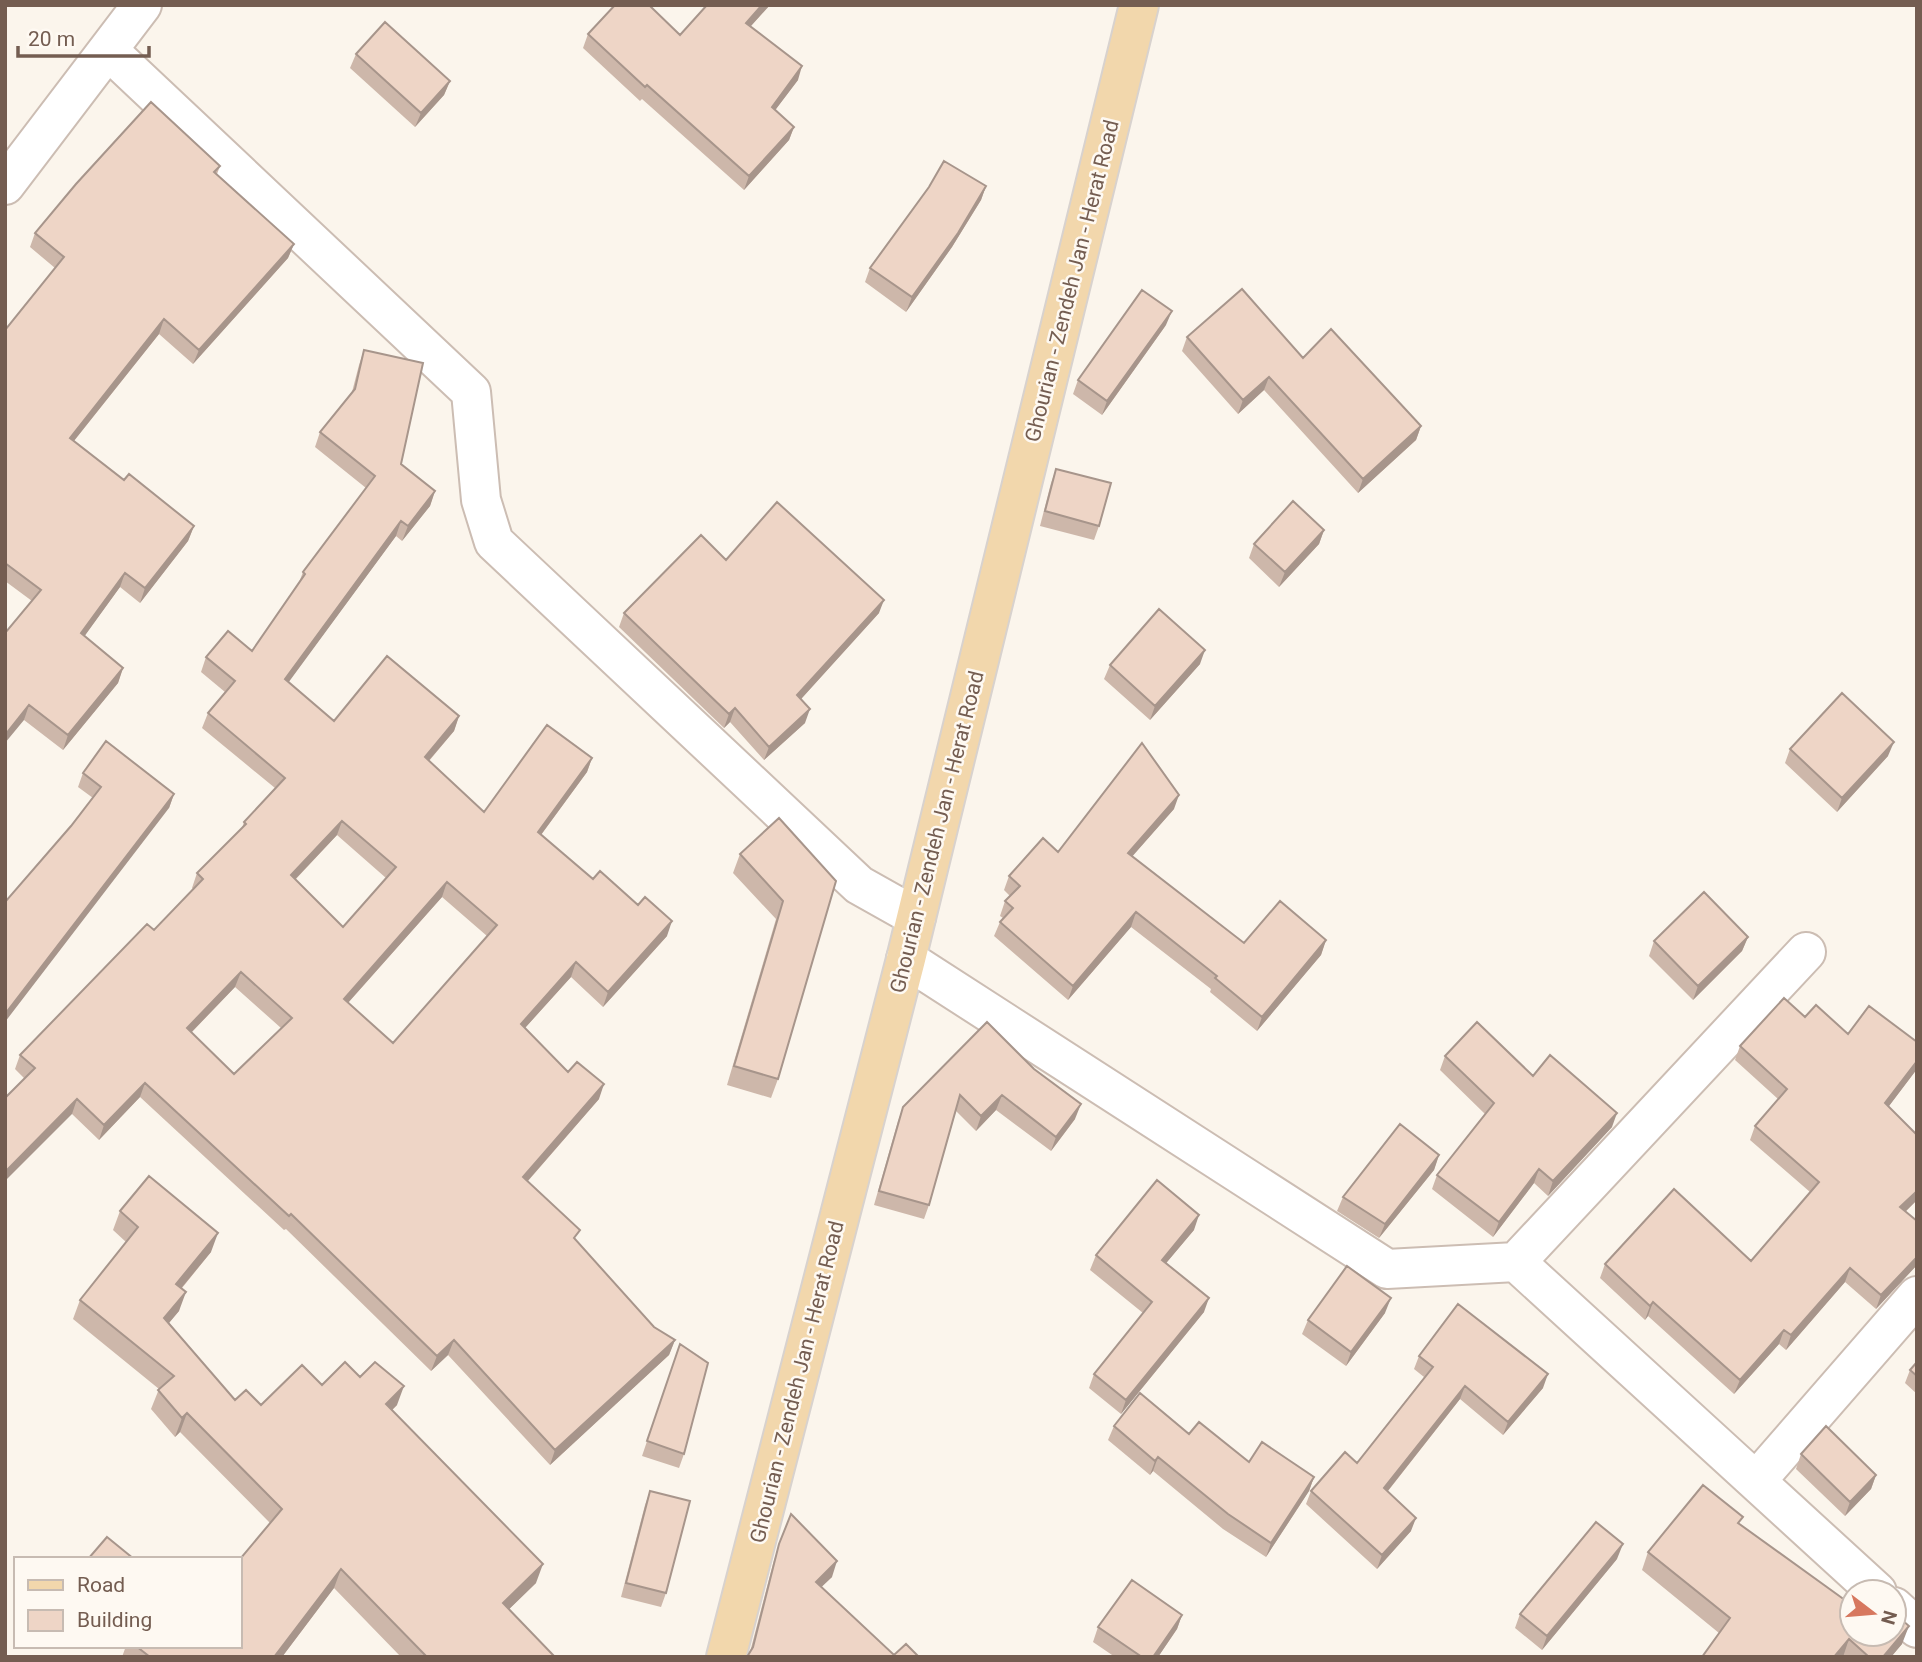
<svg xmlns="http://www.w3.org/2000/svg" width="1922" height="1662" font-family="Roboto,sans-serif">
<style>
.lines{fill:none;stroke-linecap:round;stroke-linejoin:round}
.street-casing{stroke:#ccbdb3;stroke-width:42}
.primary-casing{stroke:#d8d2ce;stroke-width:42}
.street{stroke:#fff;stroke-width:38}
.primary{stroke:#f2d7ac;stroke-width:38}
.wall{fill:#cdb7aa;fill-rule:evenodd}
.shaded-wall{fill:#a7958b}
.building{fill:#eed5c6;stroke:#a7958b;stroke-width:2;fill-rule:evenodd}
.labels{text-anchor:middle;stroke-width:5;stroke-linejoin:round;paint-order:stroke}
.street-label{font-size:21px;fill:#745d51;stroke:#fef9f2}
</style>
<rect width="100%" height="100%" fill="#fbf5ec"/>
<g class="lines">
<defs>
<path id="street" d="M109 51 471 392 481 500 494 542 859 885 916 917
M5 185 142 5
M906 959 1387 1269 1516 1262 1877 1592
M1516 1262 1806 952
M1756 1481 1917 1296
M1894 1607 1917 1628"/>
<path id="primary" d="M726 1657 906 959 1139 5"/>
</defs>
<use href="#street" class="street-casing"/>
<use href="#primary" class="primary-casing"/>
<use href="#street" class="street"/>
<use href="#primary" class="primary"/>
</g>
<path class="wall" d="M770 5 750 27 798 80 775 110 794 127 789 140 744 190 642 99 640 101 583 48 588 34 680 35Z
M356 54 450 81 444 95 415 127 350 68Z
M220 166 217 174 294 244 288 258 193 364 159 334 74 441 124 480 194 526 188 541 140 603 120 587 84 636 123 668 118 683 63 750 24 720 32 601 5 581V330L55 268 30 247 35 233Z
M986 186 981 200 952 247 906 312 865 282 870 268Z
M1166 325 1102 415 1073 394 1078 380Z
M1187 337 1303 358 1421 426 1416 440 1358 493 1264 390 1238 414 1182 351Z
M364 350 401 464 435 491 430 506 402 541 396 536 288 682 334 721 459 716 454 731 429 761 484 812 592 758 587 772 541 835 593 879 667 936 603 1007 571 977 525 1028 568 1072 599 1099 528 1181 576 1241 654 1327 675 1340 669 1355 550 1465 448 1355 431 1371 286 1229 284 1230 140 1097 99 1140 72 1114 24 1078 15 1069 20 1055 154 930 193 889 192 888 197 873 242 828 244 822 275 788 202 728 208 713 225 692 201 672 206 657 252 651 298 585 303 572 366 488 315 447 320 432 352 392 359 365ZM337 835 386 878 343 927 295 880ZM442 897 487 936 393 1043 348 1003ZM235 987 281 1028 234 1074 191 1033Z
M1056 469 1099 526 1094 540 1040 526 1051 483Z
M1324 530 1319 544 1279 587 1249 558 1254 544Z
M726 560 879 613 801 699 805 723 764 760 730 722 724 728 619 627 624 613Z
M1200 664 1150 720 1104 679 1110 665Z
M1790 749 1888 756 1837 812 1785 763Z
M83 773 174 794 169 808 71 826 93 798 78 787Z
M1174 809 1132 856 1244 943 1326 940 1321 955 1257 1031 1210 992 1211 989 1131 927 1068 1000 994 936 1000 922 1003 918 1000 916 1005 901 1010 896 1004 890 1009 876 1058 852Z
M740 854 836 881 778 1079 771 1098 727 1085 776 919 733 873Z
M1748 937 1742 951 1693 1000 1649 956 1654 941Z
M1805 1017 1848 1034 1917 1042V1069L1888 1107 1917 1135V1200L1905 1212 1917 1221V1265L1876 1309 1845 1282 1786 1350 1779 1344 1734 1394 1648 1316 1645 1320 1600 1278 1605 1264 1751 1261 1810 1192 1750 1140 1755 1126 1778 1099 1735 1060 1740 1046Z
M1445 1056 1533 1076 1612 1127 1548 1196 1534 1183 1493 1237 1432 1189 1437 1175 1485 1114 1440 1070Z
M1034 1069 1075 1119 1051 1151 996 1110 976 1131 956 1111 929 1205 924 1219 874 1205 898 1121 903 1107Z
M1439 1155 1434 1170 1379 1238 1337 1211 1343 1197Z
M120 1211 211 1252 182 1288 179 1311 169 1323 235 1400 261 1405 322 1385 360 1377 397 1405 392 1410 536 1583 509 1609 555 1657H401L334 1588 282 1657H122L126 1646H240L270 1523 180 1432 175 1437 151 1409 159 1389 73 1319 80 1300 126 1242 113 1230Z
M1194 1230 1166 1263 1204 1312 1121 1414 1089 1388 1094 1374 1143 1313 1090 1270 1096 1255Z
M1385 1313 1346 1366 1302 1334 1308 1320Z
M680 1344 684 1454 679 1468 642 1456Z
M1419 1356 1543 1388 1503 1435 1460 1399 1388 1491 1411 1531 1377 1569 1306 1504 1311 1491 1357 1463 1424 1377 1414 1369Z
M1917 1362V1394L1905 1383 1910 1370Z
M1114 1426 1189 1434 1249 1462 1314 1477 1309 1491 1266 1557 1223 1529 1153 1471 1150 1475 1108 1440Z
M1801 1454 1876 1475 1871 1489 1845 1516 1796 1469Z
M650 1491 666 1593 661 1607 621 1597 645 1505Z
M791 1514 832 1577 821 1587 894 1655 919 1657 750 1652 774 1560Z
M1740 1524 1902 1644 1891 1657H1702L1719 1633 1642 1570 1648 1552Z
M1617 1559 1542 1650 1515 1628 1520 1614Z
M1182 1615 1177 1629 1158 1657H1115L1093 1642 1098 1627Z"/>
<path class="shaded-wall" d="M762 5H770L741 37 746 23Z
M802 66 798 80 767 121 772 107Z
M450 81 444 95 415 127 421 113Z
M794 127 789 140 744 190 749 176Z
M986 186 981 200 952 247 906 312 912 297Z
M294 244 288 258 193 364 199 350Z
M1172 311 1166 325 1102 415 1107 401Z
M164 319 159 334 65 452 70 438Z
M1269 377 1264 390 1238 414 1243 400Z
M1421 426 1416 440 1358 493 1363 479Z
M435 491 430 506 402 541 408 526Z
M401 521 396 536 280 694 285 679Z
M194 526 188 541 140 603 145 588Z
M1324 530 1319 544 1279 587 1285 572Z
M125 573 120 587 76 648 81 633Z
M884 600 879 613 792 709 797 695Z
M1205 650 1200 664 1150 720 1155 706Z
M123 668 118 683 63 750 68 735Z
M29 705 24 720 5 743V735Z
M735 708 730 722 724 728 729 714Z
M810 709 805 723 764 760 769 747Z
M459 716 454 731 419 772 425 757Z
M1894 742 1888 756 1837 812 1842 798Z
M592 758 587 772 532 847 538 832Z
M174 794 169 808 5 1022V1014Z
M1179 795 1174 809 1123 867 1128 853Z
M342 821 337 835 285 890 291 875Z
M447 882 442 897 338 1014 344 999Z
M1136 912 1131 927 1068 1000 1073 986Z
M672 921 667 936 603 1007 608 992Z
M1748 937 1742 951 1693 1000 1698 986Z
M1326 940 1321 955 1257 1031 1262 1017Z
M576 962 571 977 515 1039 521 1024Z
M241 972 235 987 181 1043 187 1028Z
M1917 1061V1069L1880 1118 1885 1103Z
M145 1083 140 1097 99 1140 104 1125Z
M604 1084 599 1099 518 1192 523 1177Z
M1002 1095 996 1110 976 1131 981 1116Z
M77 1099 72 1114 5 1181V1172Z
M1081 1104 1075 1119 1051 1151 1056 1137Z
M1617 1113 1612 1127 1548 1196 1553 1181Z
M1439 1155 1434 1170 1379 1238 1385 1224Z
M1539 1169 1534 1183 1493 1237 1499 1222Z
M1917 1191V1200L1895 1222 1900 1207Z
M1199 1215 1194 1230 1157 1274 1162 1260Z
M218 1233 211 1252 169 1303 176 1284Z
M1917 1257V1265L1876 1309 1881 1295Z
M1850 1268 1845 1282 1786 1350 1791 1335Z
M186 1292 179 1311 157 1337 164 1318Z
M1209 1298 1204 1312 1121 1414 1126 1400Z
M1391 1298 1385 1313 1346 1366 1351 1352Z
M1653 1302 1648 1316 1645 1320 1650 1306Z
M1784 1330 1779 1344 1734 1394 1740 1380Z
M454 1340 448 1355 431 1371 437 1356Z
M675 1340 669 1355 550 1465 555 1450Z
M1548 1374 1543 1388 1503 1435 1508 1422Z
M404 1386 397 1405 379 1423 386 1404Z
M1465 1386 1460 1399 1379 1502 1384 1488Z
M187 1413 180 1432 175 1437 182 1418Z
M1158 1457 1153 1471 1150 1475 1155 1461Z
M1876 1475 1871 1489 1845 1516 1850 1502Z
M1314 1477 1309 1491 1266 1557 1271 1543Z
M1416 1518 1411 1531 1377 1569 1382 1555Z
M1623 1544 1617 1559 1542 1650 1547 1636Z
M837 1561 832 1577 810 1598 816 1582Z
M543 1564 536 1583 496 1622 503 1603Z
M341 1569 334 1588 282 1657H274Z
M1182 1615 1177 1629 1158 1657H1153Z
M1909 1626 1902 1644 1891 1657H1883Z
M1849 1639 1843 1657H1834Z"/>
<path class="building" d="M615 5H649L680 35 707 5H762L746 23 802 66 772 107 794 127 749 176 647 85 645 87 588 34Z
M385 22 450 81 421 113 356 54Z
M151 102 220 166 214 172 294 244 199 350 164 319 70 438 124 480 129 474 194 526 145 588 125 573 81 633 123 668 68 735 29 705 5 735V633L41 590 5 563V330L64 257 35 233 76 184Z
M944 161 986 186 958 233 912 297 870 268 929 187Z
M1242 289 1303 358 1331 329 1421 426 1363 479 1269 377 1243 400 1187 337Z
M1142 290 1172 311 1107 401 1078 380Z
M364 350 423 363 401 464 435 491 408 526 401 521 285 679 334 721 387 656 459 716 425 757 484 812 547 725 592 758 538 832 593 879 600 871 638 905 645 897 672 921 608 992 576 962 521 1024 568 1072 577 1062 604 1084 523 1177 580 1230 574 1238 654 1327 675 1340 555 1450 454 1340 437 1356 291 1214 289 1216 145 1083 104 1125 77 1099 5 1172V1098L35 1068 20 1055 147 924 154 930 203 879 197 873 246 824 244 822 285 778 208 713 235 681 206 657 228 631 252 651 305 574 303 572 375 476 320 432 355 389ZM342 821 396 867 343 927 291 875ZM447 882 497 925 393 1043 344 999ZM241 972 292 1018 234 1074 187 1028Z
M1056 469 1111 483 1099 526 1045 511Z
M1293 501 1324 530 1285 572 1254 544Z
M777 502 884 600 797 695 810 709 769 747 735 708 729 714 624 613 701 535 726 560Z
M1159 609 1205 650 1155 706 1110 665Z
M1842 693 1894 742 1842 798 1790 749Z
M106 741 174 794 5 1014V902L71 826 101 787 83 773Z
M1142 743 1179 795 1128 853 1244 943 1280 901 1326 940 1262 1017 1215 978 1217 976 1136 912 1073 986 1000 922 1013 908 1005 901 1020 886 1009 876 1043 838 1058 852Z
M779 818 836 881 778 1079 734 1066 783 901 740 854Z
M1704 892 1748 937 1698 986 1654 941Z
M1784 998 1805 1017 1816 1005 1848 1034 1869 1006 1917 1042V1061L1885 1103 1917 1135V1191L1900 1207 1917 1221V1257L1881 1295 1850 1268 1791 1335 1784 1330 1740 1380 1653 1302 1650 1306 1605 1264 1674 1189 1751 1261 1819 1182 1755 1126 1787 1089 1740 1046Z
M987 1022 1034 1069 1081 1104 1056 1137 1002 1095 981 1116 960 1095 929 1205 879 1191 903 1107Z
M1477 1022 1533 1076 1550 1055 1617 1113 1553 1181 1539 1169 1499 1222 1437 1175 1494 1103 1445 1056Z
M1400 1124 1439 1155 1385 1224 1343 1197Z
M149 1176 218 1233 176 1284 186 1292 164 1318 235 1400 246 1390 261 1405 302 1365 322 1385 345 1362 360 1377 375 1362 404 1386 386 1404 543 1564 503 1603 555 1657H427L341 1569 274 1657H150L136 1646H240V1559L282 1509 187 1413 182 1418 158 1390 174 1376 80 1300 138 1227 120 1211Z
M1157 1180 1199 1215 1162 1260 1209 1298 1126 1400 1094 1374 1152 1302 1096 1255Z
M1347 1266 1391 1298 1351 1352 1308 1320Z
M1458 1304 1548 1374 1508 1422 1465 1386 1384 1488 1416 1518 1382 1555 1311 1491 1345 1452 1357 1463 1433 1367 1419 1356Z
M680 1344 708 1363 684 1454 647 1441Z
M1917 1362V1376L1910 1370Z
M1140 1393 1189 1434 1199 1422 1249 1462 1262 1442 1314 1477 1271 1543 1228 1514 1158 1457 1155 1461 1114 1426Z
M1826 1426 1876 1475 1850 1502 1801 1454Z
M1703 1485 1743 1517 1738 1523 1849 1603 1852 1600V1634H1894V1613L1909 1626 1883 1657H1869L1849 1639 1834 1657H1702L1730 1618 1648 1552Z
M650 1491 690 1501 666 1593 626 1583Z
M791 1514 837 1561 816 1582 894 1655 906 1644 919 1657H747L753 1647 779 1544Z
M1596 1522 1623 1544 1547 1636 1520 1614Z
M107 1537 134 1559H88Z
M1132 1580 1182 1615 1153 1657H1142L1098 1627Z
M1864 1586 1873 1592H1858Z"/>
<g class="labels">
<g class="street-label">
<text transform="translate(1072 281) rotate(-76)" y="7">Ghourian - Zendeh Jan - Herat Road</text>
<text transform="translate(937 832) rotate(-76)" y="7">Ghourian - Zendeh Jan - Herat Road</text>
<text transform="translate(797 1382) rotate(-76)" y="7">Ghourian - Zendeh Jan - Herat Road</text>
</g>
</g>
<rect width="1922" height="1662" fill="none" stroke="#745d51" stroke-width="14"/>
<rect x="14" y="1557" width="228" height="91" fill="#fef9f2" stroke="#c7bbb2" stroke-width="2"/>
<rect x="28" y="1580" width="35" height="10" fill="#f2d7ac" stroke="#c7bbb2" stroke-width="2"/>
<text x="77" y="1592" font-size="21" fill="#745d51">Road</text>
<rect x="28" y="1610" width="35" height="21" fill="#eed5c6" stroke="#c7bbb2" stroke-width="2"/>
<text x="77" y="1627" font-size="21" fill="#745d51">Building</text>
<g transform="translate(1873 1613) rotate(106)"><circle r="33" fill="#fef9f2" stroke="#c7bbb2" stroke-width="2"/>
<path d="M0-5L12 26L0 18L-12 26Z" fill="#d7785f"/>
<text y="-10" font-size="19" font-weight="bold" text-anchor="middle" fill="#745d51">N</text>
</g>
<path d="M18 46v10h131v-10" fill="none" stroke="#745d51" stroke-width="3.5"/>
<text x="28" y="46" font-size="21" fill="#745d51" stroke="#fef9f2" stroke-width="5" paint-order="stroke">20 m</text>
</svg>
